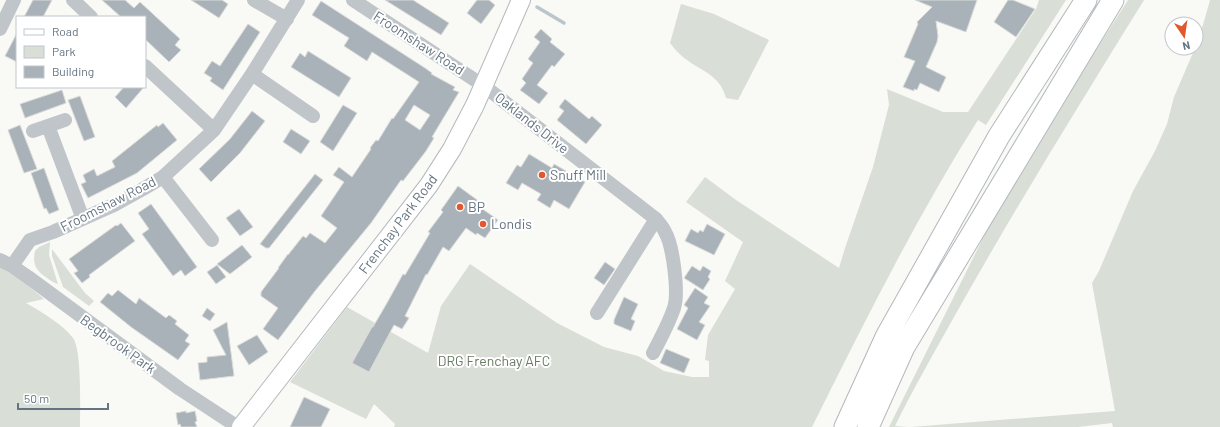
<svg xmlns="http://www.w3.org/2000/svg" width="1220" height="427" font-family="Barlow,sans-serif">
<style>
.green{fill:#d9ded6}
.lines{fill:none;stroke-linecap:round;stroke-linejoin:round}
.stream{stroke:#bbc6cb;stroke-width:3.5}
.building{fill:#a9b2b8;stroke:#dbdbd9;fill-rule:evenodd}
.major-casing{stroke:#b4b9bd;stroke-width:20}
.highway-casing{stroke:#b3b8bc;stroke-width:23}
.minor{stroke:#c0c5c9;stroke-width:14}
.major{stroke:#fff;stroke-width:18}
.highway{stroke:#fff;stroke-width:21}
.poi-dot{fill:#e2572d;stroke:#fff;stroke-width:1.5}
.labels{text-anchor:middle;stroke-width:4;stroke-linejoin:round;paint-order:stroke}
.street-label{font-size:14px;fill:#647481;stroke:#fff}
.poi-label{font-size:14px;fill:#647481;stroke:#fff;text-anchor:start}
.park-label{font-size:14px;fill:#677963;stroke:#fff}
</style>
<rect width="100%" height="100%" fill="#f9f9f6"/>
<path class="green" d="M1039 0H1066L986 125 978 120C916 218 864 323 812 427H394L395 424 374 404 366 419 290 382 347 307 428 353 441 306 470 264 557 323 604 347 638 356 664 371 692 377H709V361L705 360 708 335 735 289 725 281 743 242 686 202 705 177 736 200 839 268 845 248 873 167 889 105 887 89 943 112H968L1036 9Z
M1128 0H1144C1079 105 1014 210 954 317 934 353 913 389 895 426L908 427H889L992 220 1066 97Z
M1210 0H1220V427H1113L1112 423 1078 427H911L1115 411 1092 283 1099 271 1133 191 1155 151 1167 124 1174 97 1195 48H1196V44L1203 25Z
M681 4 714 14 769 40 738 100 726 98C720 74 700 71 683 57 678 53 674 48 670 43Z
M50 242 49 255 58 284C54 283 50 280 47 278 36 271 32 264 35 251L39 247Z
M52 249 85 293 94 301 89 306 63 287 52 256Z
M0 267 20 279 44 299 26 303C43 313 61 323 73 338 82 350 80 410 80 427H0Z"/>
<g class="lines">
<path class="stream" d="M537 7 564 23"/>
</g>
<path class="building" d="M33 0H52L43 17H24Z
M102 0H125L134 8 140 2 180 39 175 45 181 50 169 62 145 39V17H121Z
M191 0H222L228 4 219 18Z
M385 0H413L449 23 441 35Z
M477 0H489L495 5 481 24 467 13Z
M915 0H977L966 32 936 21 938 36 937 42 926 67 946 77 939 92 920 83 917 90 914 89V91L903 87 915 61 904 57 918 24 917 22 932 7Z
M1008 0H1013L1035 9 1016 37 994 22Z
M321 1 425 68 432 73 431 74 455 87 453 90 459 92 432 137 434 138 426 151 403 181 401 180 371 223 315 291 278 340 263 329 278 308 261 296V292L279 268H278L288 254V255L303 236 306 238 310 233 325 243 337 228 321 216 344 182 333 175 339 167 352 177 371 149 370 148 376 140 378 141 392 118 393 119 419 82 372 52 367 61 344 46 349 38 312 15ZM414 105 430 115 420 130 405 120Z
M248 24 260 32 223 90 210 81 212 78 204 73 212 61 220 66Z
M541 29 552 39 550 42 565 54 554 67 552 65 537 85 548 93 539 104 520 90 526 83 522 79 533 63 528 59 540 42 534 37Z
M17 33V62L5 56Z
M308 51 351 78 339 97 291 67 300 53 305 57Z
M124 87H144L126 108 115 97Z
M62 90 66 103 25 118 20 104Z
M80 96 95 137 84 141 68 100Z
M565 99 589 119 592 116 602 125 586 144 557 120 564 111 559 107Z
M343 105 357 113 333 151 320 142Z
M252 111 265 121 240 153 211 182 199 169 230 139Z
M163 123 177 140 137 173 88 198 81 184 86 182 83 175 94 169 97 176 115 167 112 161 157 125 158 127Z
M20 125 37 169 24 173 8 130Z
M291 129 310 141 301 154 283 142Z
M529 154 552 168 554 164 585 182 569 209 554 200 550 208 537 200 541 194 522 183 518 190 506 183 517 165 521 167Z
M44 168 59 210 49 214 46 208 44 209 31 173Z
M315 174 323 180 269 248H266L260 244Z
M458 186 480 202 477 205 498 220 485 238 477 233 476 235 466 228 449 251 443 247 427 275 426 274 405 316 409 318 402 329 394 325 369 372 352 363 372 327H373L387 303 403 274 405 275 430 233 428 232 443 212 441 210Z
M151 204 197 267 185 276 181 270 173 276 142 234 149 229 138 213Z
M239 209 253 227 240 236 226 218Z
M121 223 135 241 89 275 90 277 82 283 74 273 78 271 69 259 116 225 117 226Z
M707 224 725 234 714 255 685 241 691 229 698 233 700 230 703 232Z
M242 245 252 257 243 264 230 274 217 264Z
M605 262 615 269 604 285 594 278Z
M217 265 226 277 216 284 207 272Z
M692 266 700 271 703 266 711 271 708 277 710 279 703 290 684 278Z
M695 288 708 297 704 303 710 306 699 322 705 325 697 340 677 329 688 308 684 305Z
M118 290 136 304 139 298 166 318 169 315 177 321 175 324 189 335 185 341 190 344 178 360 131 327 100 302 108 293 112 296Z
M624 297 638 304 631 319 635 321 631 331 614 324V320Z
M207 308 215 314 210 321 202 316Z
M227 322 234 376 200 380 198 363 207 362V357L226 355 213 330Z
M257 335 268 352 249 365 237 346Z
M666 349 690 359 684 373 660 363Z
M304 397 330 409 321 427H290Z
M186 411V413L195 411 197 421 195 422 197 427H181L180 424 178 425 176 413Z"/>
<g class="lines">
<defs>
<path id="major" d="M241 427 429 185 452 149 475 105 521 0"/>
<path id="highway" d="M845 427 886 337 999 136 1086 0
M868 427 904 347 1113 0"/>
</defs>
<use href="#major" class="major-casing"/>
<use href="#highway" class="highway-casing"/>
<path class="minor" d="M73 0 91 17
M254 0 287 19
M353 0 484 86 656 219C659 223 663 227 665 232 673 245 679 293 674 308 669 323 661 338 653 353
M0 29 14 0
M145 66 214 130
M252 74 313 116
M48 126 83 219
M33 131 65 120
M163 177 212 240
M0 260 12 266 28 277 180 389 238 427
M12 266 30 240 53 232 116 204 143 189 163 177 214 130 252 74 298 0
M597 313 656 219"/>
<use href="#major" class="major"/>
<use href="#highway" class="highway"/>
</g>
<g class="poi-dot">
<circle cx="542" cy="175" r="4"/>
<circle cx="460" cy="207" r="4"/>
<circle cx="483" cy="224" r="4"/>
</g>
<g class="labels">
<g class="street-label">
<text transform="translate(419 43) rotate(33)" y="5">Froomshaw Road</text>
<text transform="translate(532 123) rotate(38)" y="5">Oaklands Drive</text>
<text transform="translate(108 204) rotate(-27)" y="5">Froomshaw Road</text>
<text transform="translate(398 224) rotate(-53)" y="5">Frenchay Park Road</text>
<text transform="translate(118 344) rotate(36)" y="5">Begbrook Park</text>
</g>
<g class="poi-label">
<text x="550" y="180">Snuff Mill</text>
<text x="468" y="212">BP</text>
<text x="491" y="229">Londis</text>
</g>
<g class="park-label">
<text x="494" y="366">DRG Frenchay AFC</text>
</g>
</g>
<rect x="16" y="16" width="130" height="72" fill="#ffffff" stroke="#c1c7cd"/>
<rect x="24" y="29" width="20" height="6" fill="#ffffff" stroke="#c1c7cd"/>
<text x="52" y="36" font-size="12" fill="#647481">Road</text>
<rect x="24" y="46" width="20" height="12" fill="#d9ded6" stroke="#c1c7cd"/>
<text x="52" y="56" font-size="12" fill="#647481">Park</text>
<rect x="24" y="66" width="20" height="12" fill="#a9b2b8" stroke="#c1c7cd"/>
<text x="52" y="76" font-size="12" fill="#647481">Building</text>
<g transform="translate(1184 36) rotate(167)"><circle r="19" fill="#ffffff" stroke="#c1c7cd"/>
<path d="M0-3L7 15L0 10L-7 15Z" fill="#e2572d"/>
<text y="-6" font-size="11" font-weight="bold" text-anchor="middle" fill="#647481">N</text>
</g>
<path d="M18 403v6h90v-6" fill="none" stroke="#647481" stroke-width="2"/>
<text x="24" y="403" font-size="12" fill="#647481" stroke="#ffffff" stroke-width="3" paint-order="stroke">50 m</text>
</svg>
